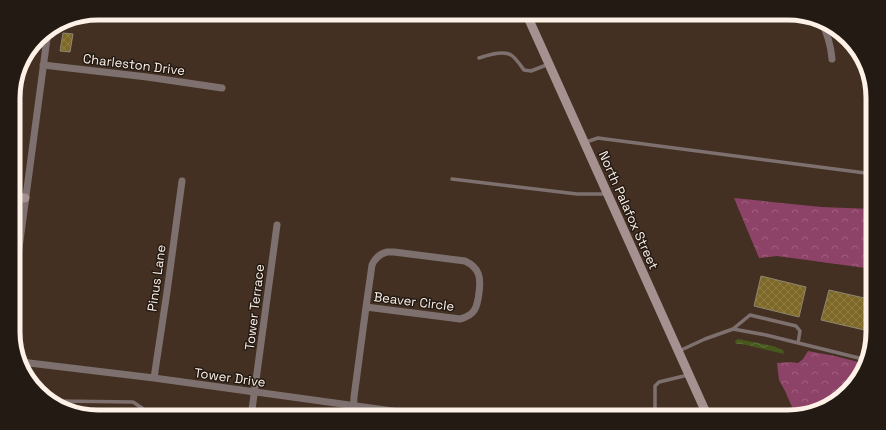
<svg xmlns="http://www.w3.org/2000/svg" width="886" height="430" font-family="'Space Grotesk',sans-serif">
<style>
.forest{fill:url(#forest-crowns)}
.water{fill:url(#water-waves)}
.building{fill:url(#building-cross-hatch);stroke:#8f866e}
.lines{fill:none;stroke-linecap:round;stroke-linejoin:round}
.lane{stroke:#7d706f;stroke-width:3.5}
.street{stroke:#7d706f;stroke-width:7}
.secondary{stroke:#a5918f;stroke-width:9}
.labels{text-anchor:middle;stroke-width:3;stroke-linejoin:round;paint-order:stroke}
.street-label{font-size:13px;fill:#fdf1e8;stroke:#231a14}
.rim{fill:none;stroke:#fdf1e8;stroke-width:5}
</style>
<defs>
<pattern id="forest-crowns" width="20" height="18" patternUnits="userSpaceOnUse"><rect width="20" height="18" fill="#8d4367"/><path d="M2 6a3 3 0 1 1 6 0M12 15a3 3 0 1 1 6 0" fill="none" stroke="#9e5f7d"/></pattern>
<pattern id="water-waves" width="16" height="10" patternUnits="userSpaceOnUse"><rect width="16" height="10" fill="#46581c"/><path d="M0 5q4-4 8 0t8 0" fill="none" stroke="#62703d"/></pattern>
<pattern id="building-cross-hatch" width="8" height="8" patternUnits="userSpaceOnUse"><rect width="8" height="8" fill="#7d6827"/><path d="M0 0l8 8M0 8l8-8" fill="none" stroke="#907e46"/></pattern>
</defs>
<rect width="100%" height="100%" fill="#433022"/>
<path class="forest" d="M734 198 821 207 873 209V269L777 256 759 258Z
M808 351 835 356 866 364 864 369 835 403 796 416 785 391 779 380 777 363 790 362 798 363 803 359Z"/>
<path class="water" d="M738 339 773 346 783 350 784 354 742 344H736L735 341Z"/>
<path class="building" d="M63 33 73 34 70 52 60 51Z
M13 101 22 103 19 120 13 119Z
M761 276 806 287 799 317 754 306Z
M829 290 873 300V332L821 320Z"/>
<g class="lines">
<path class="lane" d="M479 58C488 55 503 50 511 55 515 57 521 66 524 70L531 71 549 64
M586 142 598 138 873 174
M452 179 577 194H606
M733 329 766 335 867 360
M679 351 705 339 733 329 750 315 796 326 800 331 798 343
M52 401H58L133 402 142 408 144 417
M655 417V386L659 382 688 375
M718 417 729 415 732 417"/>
<path class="street" d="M821 21C827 33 831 45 832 59
M43 65 147 77 222 88
M387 252H394L465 261C480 268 481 278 479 293 477 308 475 315 460 319L366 307 372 265C375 258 379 254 387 252Z
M14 286 48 31
M21 362 154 378 436 417
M154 378 167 292 182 181
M251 417 277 225
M353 417 354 397 366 307"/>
<path class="secondary" d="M526 13 708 417
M13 197 25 198"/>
</g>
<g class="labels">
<g class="street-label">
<text transform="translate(134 64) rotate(7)" y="5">Charleston Drive</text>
<text transform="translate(629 210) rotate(66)" y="5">North Palafox Street</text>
<text transform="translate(156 278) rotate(-82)" y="5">Pinus Lane</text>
<text transform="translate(414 301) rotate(7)" y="5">Beaver Circle</text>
<text transform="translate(254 307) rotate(-83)" y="5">Tower Terrace</text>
<text transform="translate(230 377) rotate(8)" y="5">Tower Drive</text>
</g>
</g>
<path d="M0 0H886V430H0ZM98 20H788A78 78 0 0 1 866 98V332A78 78 0 0 1 788 410H98A78 78 0 0 1 20 332V98A78 78 0 0 1 98 20Z" fill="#231a14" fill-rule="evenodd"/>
<path class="rim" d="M98 20H788A78 78 0 0 1 866 98V332A78 78 0 0 1 788 410H98A78 78 0 0 1 20 332V98A78 78 0 0 1 98 20Z"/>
</svg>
